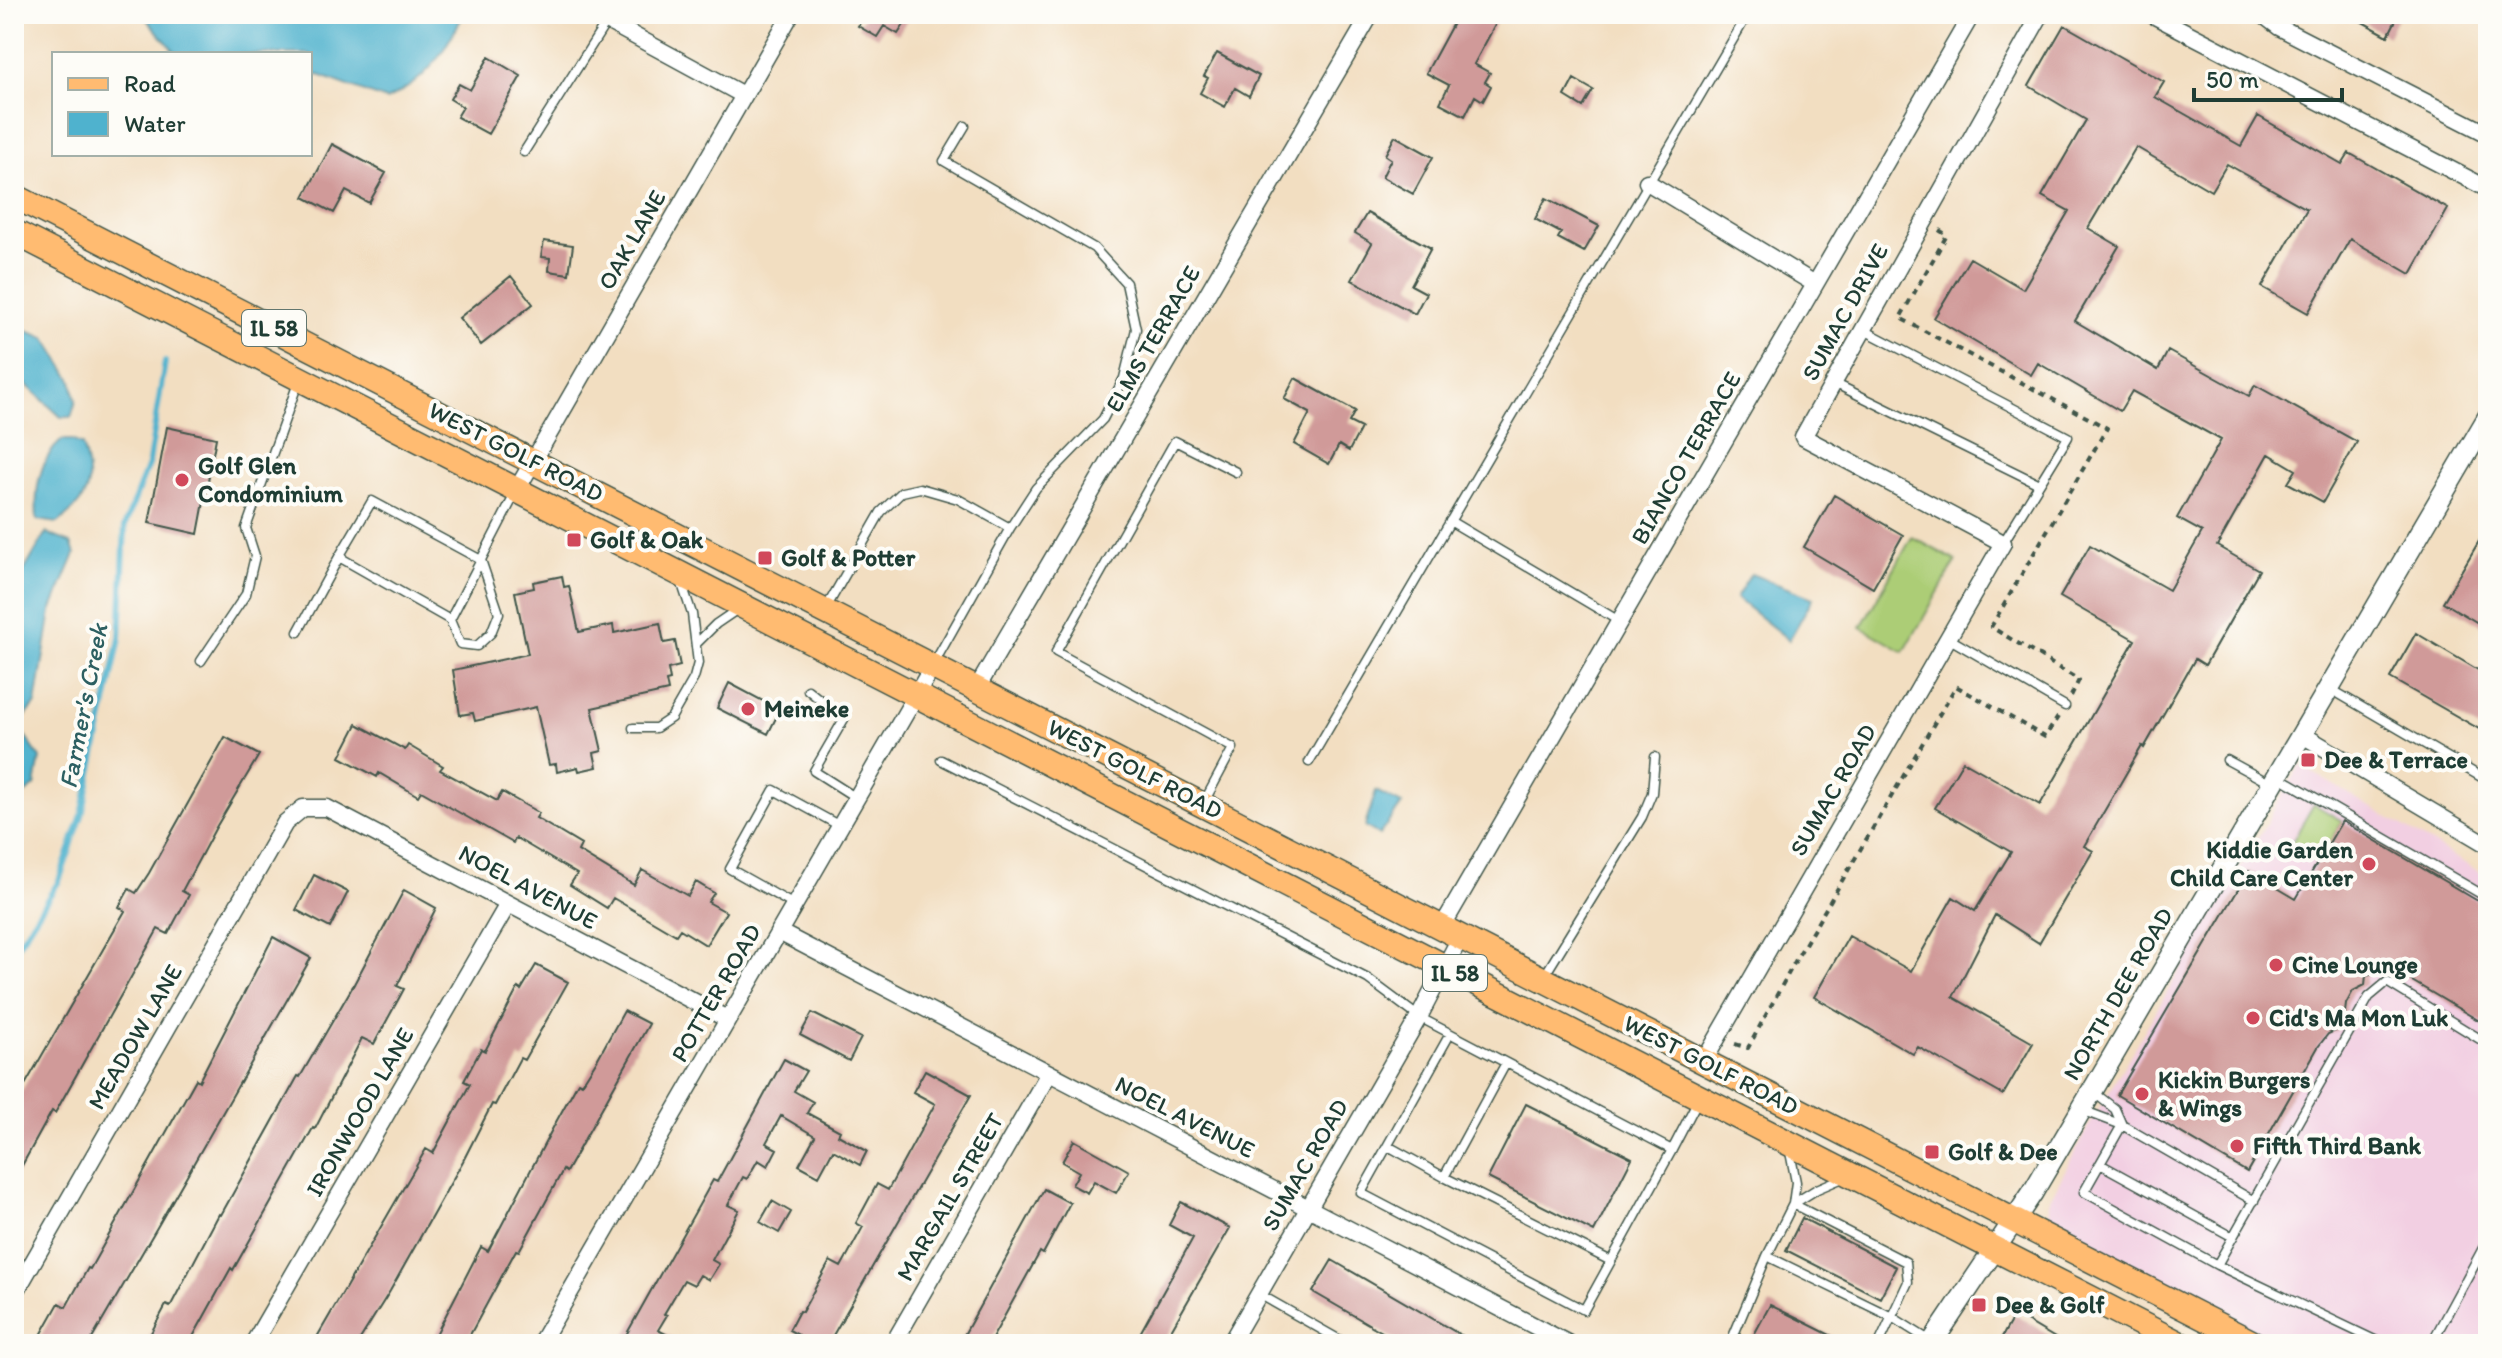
<svg xmlns="http://www.w3.org/2000/svg" width="2502" height="1358" font-family="Itim,sans-serif">
<style>
.built{fill:#f2cfe2}
.green{fill:#accd76;stroke:#668555;stroke-width:2}
.water{fill:#4fb2ce;stroke:#377881;stroke-width:2}
.lines{fill:none;stroke-linecap:round;stroke-linejoin:round}
.stream{stroke:#4fb2ce;stroke-width:6}
.building{fill:#d09a99}
.service-casing{stroke:#3f5549;stroke-width:11}
.minor-casing{stroke:#3f5549;stroke-width:19}
.tertiary-casing{stroke:#3f5549;stroke-width:23}
.primary-casing{stroke:#3f5549;stroke-width:27}
.path{stroke:#3f5549;stroke-width:4;stroke-dasharray:6 6;stroke-linecap:butt}
.service{stroke:#fff;stroke-width:8}
.minor{stroke:#fff;stroke-width:16}
.tertiary{stroke:#fff;stroke-width:20}
.primary{stroke:#ffbb71;stroke-width:24}
.poi-dot{fill:#d1495b;stroke:#fdfcf7;stroke-width:3}
.labels{text-anchor:middle;stroke-width:8;stroke-linejoin:round;paint-order:stroke}
.shield{fill:#fdfcf7;stroke:#62766e;stroke-width:2}
.shield-label{font-size:22px;font-weight:bold;fill:#1f3d34}
.street-label{font-size:24px;fill:#1f3d34;stroke:#fdfcf7}
.poi-label{font-size:24px;font-weight:bold;fill:#1f3d34;stroke:#fdfcf7;text-anchor:start}
.water-label{font-size:26px;font-style:italic;fill:#2d6062;stroke:#fdfcf7}
</style>
<rect width="100%" height="100%" fill="#fdfcf7"/>
<filter id="ink" filterUnits="userSpaceOnUse"><feTurbulence type="fractalNoise" baseFrequency=".0125" numOctaves="2"/><feDisplacementMap in="SourceGraphic" scale="16" xChannelSelector="R" yChannelSelector="G"/><feConvolveMatrix kernelMatrix="1 2 1 2 8 2 1 2 1" color-interpolation-filters="sRGB"/></filter>
<filter id="wash" filterUnits="userSpaceOnUse"><feTurbulence type="fractalNoise" baseFrequency=".006" numOctaves="4" result="noise"/><feDisplacementMap in="SourceGraphic" scale="32" xChannelSelector="R" yChannelSelector="G"/><feGaussianBlur stdDeviation="1.8" result="paint"/><feColorMatrix in="noise" values="0 0 0 0 0 0 0 0 0 0 0 0 0 0 0 0 0 1.4 0 .05"/><feComposite in="paint" operator="in"/></filter>
<g filter="url(#wash)">
<rect width="100%" height="100%" fill="#f2dec1"/>
<path class="built" d="M2300 765 2488 877V1344H2281L2059 1230 2049 1216V1201L2086 1131Z"/>
<path class="green" d="M1912 537 1956 561 1904 652 1861 627Z
M2314 804 2342 821 2319 861 2290 845Z"/>
<path class="water" d="M142 14H464C442 55 428 80 386 100L319 75 310 77V54H177Z
M27 331 46 338 72 380 76 401 71 417H61L15 374 14 337Z
M62 440H72L82 445C95 485 89 498 58 523L37 520C35 490 38 461 62 440Z
M46 533 71 543 75 554 51 611 36 704 24 718 14 716V588Z
M1751 574 1813 598 1789 640 1736 598Z
M14 728 21 730 40 758 35 786 14 802Z
M1376 791 1402 804 1379 835 1365 826Z"/>
<g class="lines">
<path class="stream" d="M14 951 59 881 82 815 120 638 125 525 149 462 165 362"/>
</g>
<g id="blocks">
<path class="building" d="M866 14H911L898 34 884 26 877 37 858 26Z
M1458 14H1501L1474 64 1490 73 1485 82 1491 86 1483 101 1475 96 1465 116 1440 103 1449 85 1426 73Z
M2348 14H2399L2388 36Z
M2064 25 2164 82 2155 97 2241 146 2258 116 2342 164 2349 153 2448 209 2411 274 2350 239 2308 313 2262 287 2307 209 2227 164 2211 191 2136 147 2088 228 2119 246 2075 321 2158 370 2168 351 2249 396 2255 385 2357 442 2323 502 2288 483 2296 470 2269 454 2217 546 2259 570 2205 665 2195 659 2144 748 2142 746 2084 846 2093 851 2039 943 1995 915 1953 997 2033 1043 2003 1095 1918 1047 1913 1054 1814 997 1849 936 1911 971 1953 897 1975 911 2011 852 1935 808 1963 761 2040 805 2135 640 2060 597 2090 545 2169 590 2202 532 2177 518 2221 440 2132 391 2120 411 2038 363 2031 375 1934 318 1970 258 2023 289 2069 211 2042 196 2086 120 2029 86Z
M1217 53 1259 76 1249 96 1235 88 1225 107 1200 93 1208 78 1204 76Z
M489 57 521 76 488 134 457 117 463 107 450 99 459 84 470 90Z
M1574 79 1593 90 1583 107 1565 96Z
M1395 136 1433 157 1413 194 1382 177 1391 159 1385 155Z
M332 144 386 173 369 203 346 191 334 213 304 197Z
M1546 198 1599 226 1584 252 1558 238 1561 233 1535 219Z
M1367 213 1431 248 1411 285 1426 293 1415 314 1352 280 1372 243 1355 233Z
M544 241 573 245 569 274 549 271 550 258 541 257Z
M511 276 533 304 481 345 459 318Z
M1295 378 1355 411 1349 422 1361 428 1349 451 1339 445 1329 464 1294 444 1310 413 1284 399Z
M167 427 216 438 198 534 149 523Z
M1834 495 1903 535 1873 588 1804 547Z
M2488 526V629L2443 602Z
M562 576 564 587 569 586 579 632 613 625 614 633 660 623 664 643 675 641 680 666 668 669 670 680 666 681 668 691 592 708 602 751 594 753 597 767 579 771 578 767 557 772 556 764 549 765 536 707 475 721 473 713 460 715 453 670 528 654 515 592 534 588 533 582Z
M2416 633 2488 676V734L2390 678Z
M729 683 780 710 768 734 717 708Z
M357 724 405 750 408 745 443 766 440 770 497 801 502 792 539 813 536 818 581 845 578 851 634 885 642 870 688 896 696 882 714 893 708 902 726 912 706 945 680 929 676 935 613 898 607 908 570 885 577 874 516 838 513 843 421 791 418 796 379 773 377 777 340 757Z
M225 737 259 755 215 829 182 891 189 895 168 934 158 929 55 1113 52 1111 14 1180V1104L125 911 119 907 129 889 136 893 149 873Z
M2342 821 2488 907V1026L2390 968 2366 975 2365 985 2353 991 2346 1004 2344 1021 2337 1030 2328 1034 2318 1047 2247 1172 2117 1095 2249 871 2296 899Z
M314 875 348 892 330 928 296 910Z
M404 890 436 908 397 986 404 989 374 1044 362 1038 315 1129 313 1128 233 1270 231 1268 189 1344H145L166 1305 170 1307 219 1214 221 1215 298 1076 300 1077 353 986Z
M273 937 311 958 159 1224 89 1344H36L59 1303 66 1307 88 1268 90 1269 196 1079 199 1081Z
M536 965 568 982 524 1060 520 1058 495 1105 492 1104 463 1161 390 1291 357 1344H313L426 1149 433 1153 470 1084 464 1081 481 1049 485 1051 518 988 521 990Z
M624 1011 649 1024 566 1172 563 1170 519 1251 516 1250 465 1344H431L481 1247 488 1251 556 1122 578 1082 582 1084 597 1060Z
M812 1013 861 1038 849 1061 800 1035Z
M784 1059 806 1071 794 1091 813 1102 807 1113 840 1131 838 1135 867 1151 860 1165 833 1150 819 1176 799 1165 815 1136 781 1116 766 1143 777 1149 768 1166 758 1160 747 1179 743 1177 728 1205 739 1210 712 1260 719 1264 709 1280 700 1275 694 1285 684 1280 664 1314 667 1315 658 1330 685 1344H621L713 1180 717 1182Z
M925 1070 971 1095 828 1344H801L804 1338 789 1330 799 1311 802 1312 830 1261 841 1267 863 1227 856 1223 877 1184 888 1190 935 1104 913 1092Z
M1526 1104 1632 1158 1594 1232 1488 1178Z
M1074 1140 1129 1171 1116 1193 1094 1181 1087 1193 1072 1185 1079 1172 1062 1162Z
M1044 1189 1070 1203 1043 1254 1040 1252 989 1344H959Z
M772 1201 791 1212 779 1233 760 1222Z
M1181 1202 1230 1228 1163 1344H1134L1193 1238 1169 1225Z
M1802 1218 1896 1267 1880 1298 1786 1250Z
M1332 1260 1476 1344H1403L1313 1292Z
M1770 1305 1848 1344H1749Z
M2015 1314 2065 1344H1998Z"/>
</g>
</g>
<g filter="url(#ink)">
<use href="#blocks" fill-opacity="0" stroke="#3f5549" stroke-width="2"/>
<g class="lines">
<defs>
<path id="service" d="M524 152 607 21
M1864 330 2068 437 2003 543
M1834 383 2039 484
M1450 521 1619 621
M339 557 372 501 481 560 499 613 491 633 477 646 460 644 450 620
M825 610 881 512 902 492 920 488 958 499 1010 528
M298 632 339 557 450 620 516 492
M1948 638 2065 706
M696 644 716 624 738 609
M201 661 246 594 255 556 246 528 299 380
M933 665 1010 528 1036 488 1103 419 1124 378 1136 329 1126 283 1094 248 944 161 965 126
M2329 688 2488 781
M808 690 844 719 814 771 858 799
M633 728H656L671 718 694 678 698 663 692 614 681 581
M941 760 1368 979 1419 1017 1672 1150 1699 1098
M2227 760 2271 784
M1309 762 1748 14
M2278 776 2488 898
M1203 804 1233 748 1056 652 1175 441 1236 472
M794 905 730 869 774 790 840 826
M1543 978 1642 817 1652 793 1655 757
M1450 1034 1361 1193 1584 1310 1672 1150
M1506 1063 1444 1177 1611 1261
M2092 1091 2115 1109 2122 1125
M2082 1110 2122 1125 2254 1201
M2122 1125 2084 1192 2217 1265
M1388 1146 1444 1177
M1789 1147 1796 1182 1793 1204 1767 1256 1892 1317 1932 1342
M2100 1164 2233 1237
M1793 1204 1906 1262 1908 1282 1879 1344
M1793 1204 1817 1189 1845 1177
M1259 1294 1347 1344
M1730 1344 1767 1256
M2383 1344 2217 1265 2369 997 2387 982 2488 1044
M2431 1344 2488 1239"/>
<path id="minor" d="M611 14 607 21 743 95
M2151 14 2488 189
M2262 14 2279 27 2488 134
M1647 182 1815 284
M516 491 791 14
M977 688 1371 14
M2301 734 2488 845
M1442 927 1972 14
M779 932 1569 1344
M1704 1061 2003 543 1803 437 2041 14
M14 1295 285 823 303 808H327L727 1019
M253 1344 508 904
M540 1344 933 666
M893 1344 1049 1073
M1230 1344 1419 1017 1461 936"/>
<path id="tertiary" d="M1931 1344 2033 1192 2488 417"/>
<path id="primary" d="M14 196 2255 1344
M14 232 2180 1344"/>
</defs>
<use href="#service" class="service-casing"/>
<use href="#minor" class="minor-casing"/>
<use href="#tertiary" class="tertiary-casing"/>
<use href="#primary" class="primary-casing"/>
<path class="path" d="M1939 230 1947 235 1900 318 2107 428 1991 627 2079 680 2071 696
M1735 1044 1748 1048 1798 956 1956 686 2045 737 2058 717"/>
<use href="#service" class="service"/>
<use href="#minor" class="minor"/>
<use href="#tertiary" class="tertiary"/>
<use href="#primary" class="primary"/>
</g>
</g>
<g class="poi-dot">
<circle cx="182" cy="480" r="8"/>
<rect x="566" y="532" width="16" height="16" rx="4"/>
<rect x="757" y="550" width="16" height="16" rx="4"/>
<circle cx="748" cy="709" r="8"/>
<rect x="2300" y="752" width="16" height="16" rx="4"/>
<circle cx="2369" cy="864" r="8"/>
<circle cx="2276" cy="965" r="8"/>
<circle cx="2253" cy="1018" r="8"/>
<circle cx="2142" cy="1094" r="8"/>
<circle cx="2237" cy="1146" r="8"/>
<rect x="1924" y="1144" width="16" height="16" rx="4"/>
<rect x="1971" y="1297" width="16" height="16" rx="4"/>
</g>
<g class="labels">
<g class="shield">
<rect x="242" y="310" width="64" height="36" rx="6"/>
<rect x="1423" y="955" width="64" height="36" rx="6"/>
</g>
<g class="shield-label">
<text x="274" y="336">IL 58</text>
<text x="1455" y="981">IL 58</text>
</g>
<g class="street-label">
<text transform="translate(632 240) rotate(-60)" y="8">OAK LANE</text>
<text transform="translate(1845 312) rotate(-61)" y="8">SUMAC DRIVE</text>
<text transform="translate(1153 339) rotate(-60)" y="8">ELMS TERRACE</text>
<text transform="translate(516 452) rotate(27)" y="8">WEST GOLF ROAD</text>
<text transform="translate(1686 458) rotate(-60)" y="8">BIANCO TERRACE</text>
<text transform="translate(1135 769) rotate(27)" y="8">WEST GOLF ROAD</text>
<text transform="translate(1833 790) rotate(-60)" y="8">SUMAC ROAD</text>
<text transform="translate(528 887) rotate(28)" y="8">NOEL AVENUE</text>
<text transform="translate(716 993) rotate(-60)" y="8">POTTER ROAD</text>
<text transform="translate(2118 994) rotate(-60)" y="8">NORTH DEE ROAD</text>
<text transform="translate(135 1037) rotate(-60)" y="8">MEADOW LANE</text>
<text transform="translate(1711 1065) rotate(27)" y="8">WEST GOLF ROAD</text>
<text transform="translate(360 1112) rotate(-60)" y="8">IRONWOOD LANE</text>
<text transform="translate(1185 1117) rotate(27)" y="8">NOEL AVENUE</text>
<text transform="translate(1305 1165) rotate(-60)" y="8">SUMAC ROAD</text>
<text transform="translate(950 1197) rotate(-60)" y="8">MARGAIL STREET</text>
</g>
<g class="poi-label">
<text x="198" y="474">Golf Glen<tspan x="198" dy="28">Condominium</tspan></text>
<text x="590" y="548">Golf &amp; Oak</text>
<text x="781" y="566">Golf &amp; Potter</text>
<text x="764" y="717">Meineke</text>
<text x="2324" y="768">Dee &amp; Terrace</text>
<text x="2353" y="858" text-anchor="end">Kiddie Garden<tspan x="2353" dy="28">Child Care Center</tspan></text>
<text x="2292" y="973">Cine Lounge</text>
<text x="2269" y="1026">Cid's Ma Mon Luk</text>
<text x="2158" y="1088">Kickin Burgers<tspan x="2158" dy="28">&amp; Wings</tspan></text>
<text x="2253" y="1154">Fifth Third Bank</text>
<text x="1948" y="1160">Golf &amp; Dee</text>
<text x="1995" y="1313">Dee &amp; Golf</text>
</g>
<g class="water-label">
<text transform="translate(83 706) rotate(-79)" y="9">Farmer's Creek</text>
</g>
</g>
<rect width="2502" height="1358" fill="none" stroke="#fdfcf7" stroke-width="48"/>
<rect x="52" y="52" width="260" height="104" fill="#fdfcf7" stroke="#a4b0a9" stroke-width="2"/>
<rect x="68" y="78" width="40" height="12" fill="#ffbb71" stroke="#a4b0a9" stroke-width="2"/>
<text x="124" y="92" font-size="24" fill="#1f3d34">Road</text>
<rect x="68" y="112" width="40" height="24" fill="#4fb2ce" stroke="#a4b0a9" stroke-width="2"/>
<text x="124" y="132" font-size="24" fill="#1f3d34">Water</text>
<path d="M2194 88v12h148v-12" fill="none" stroke="#1f3d34" stroke-width="4"/>
<text x="2206" y="88" font-size="24" fill="#1f3d34" stroke="#fdfcf7" stroke-width="6" paint-order="stroke">50 m</text>
</svg>
